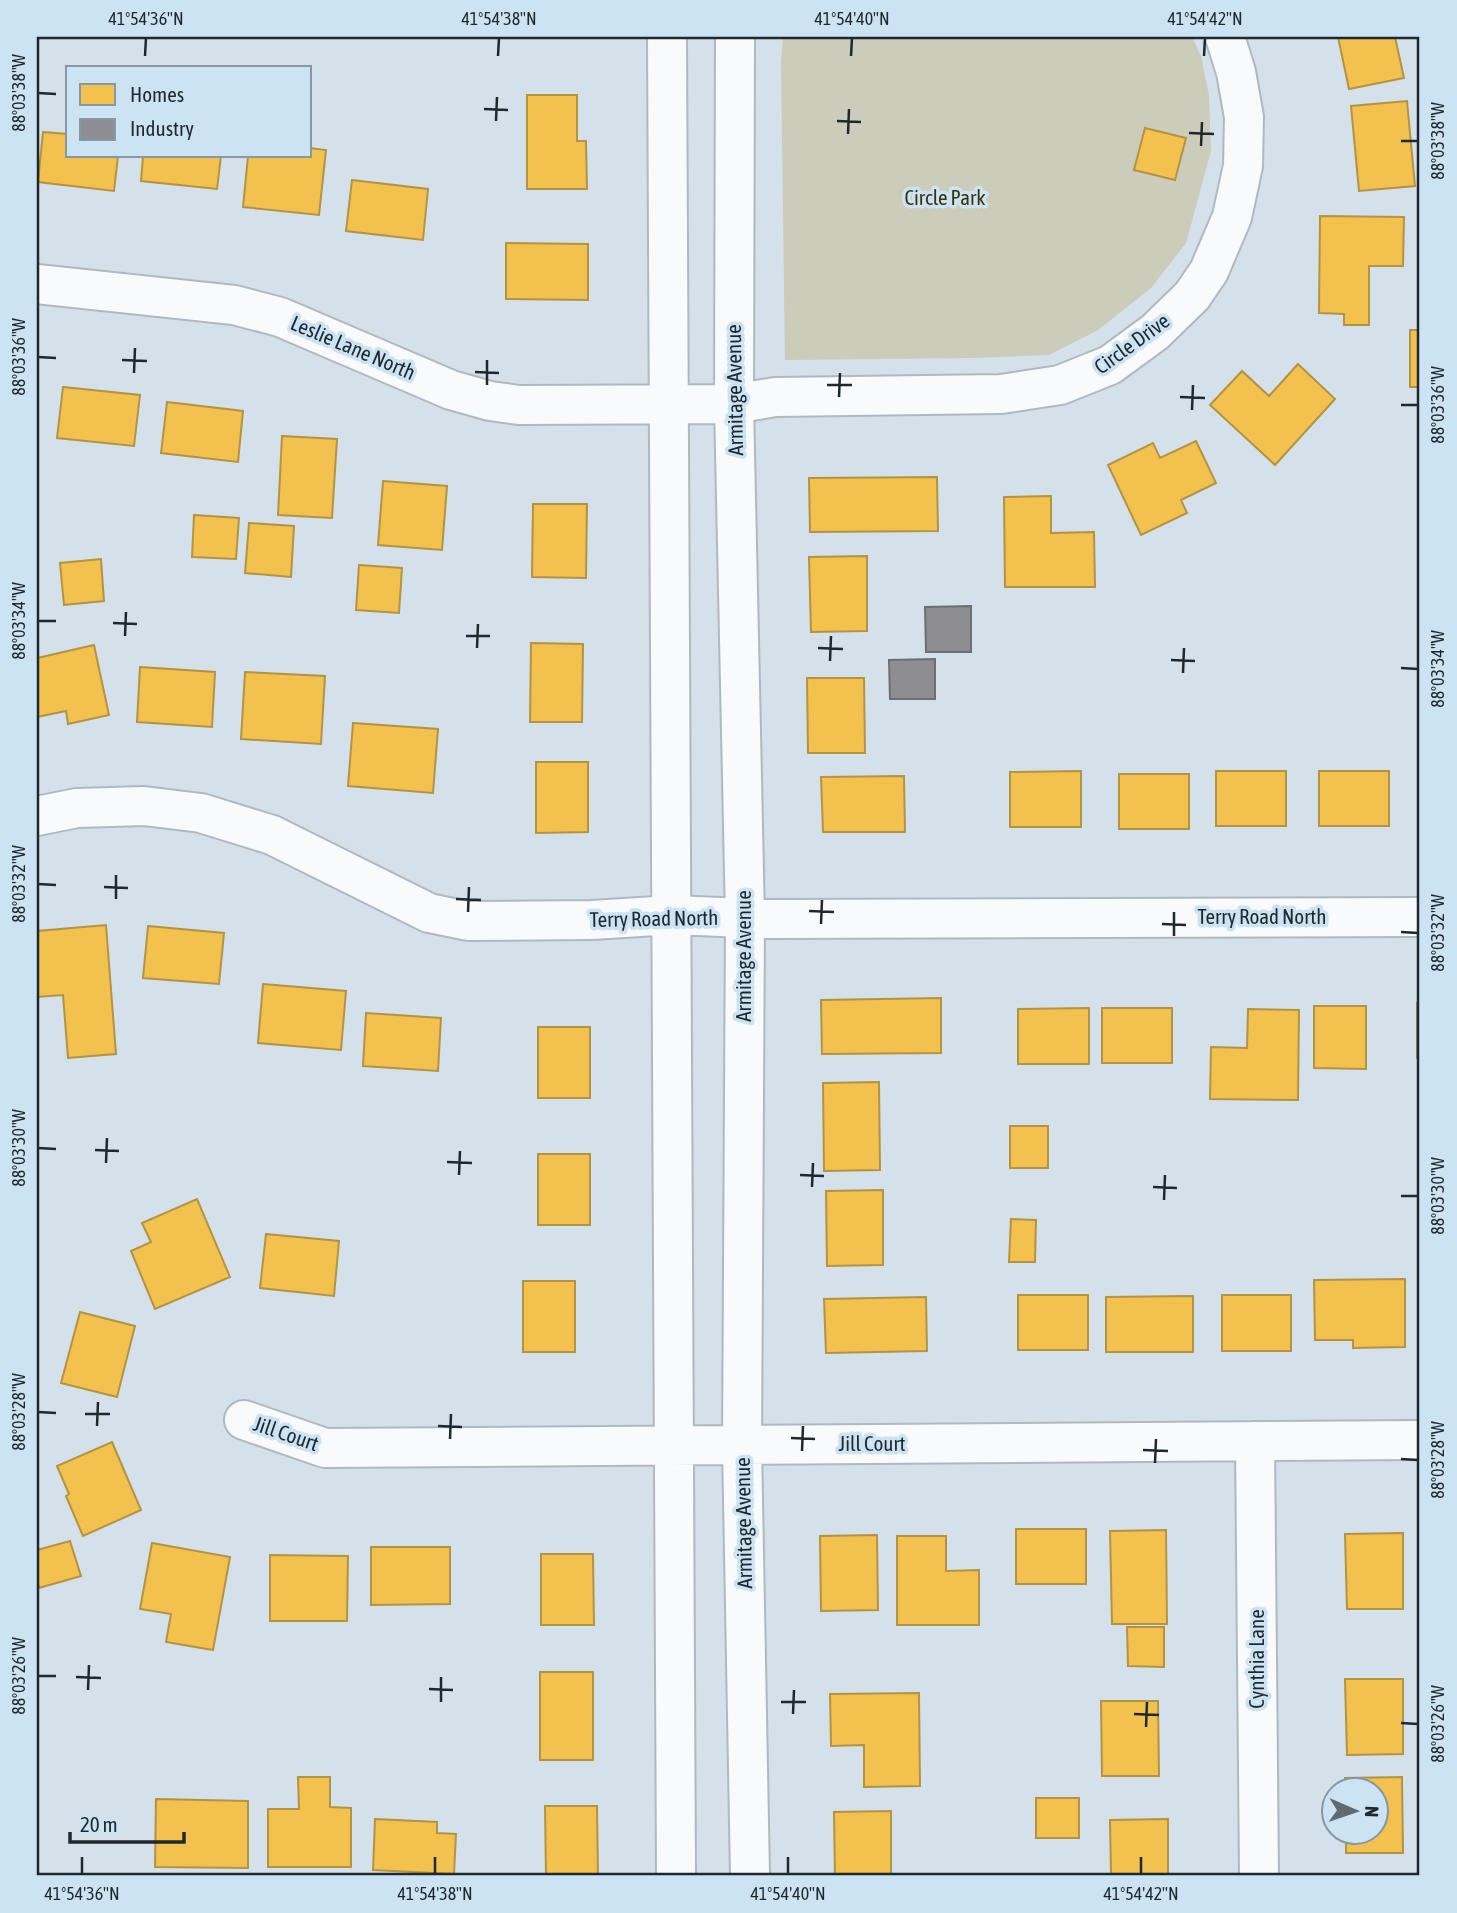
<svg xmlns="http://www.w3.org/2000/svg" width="1457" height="1913" font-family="'Asap Condensed',sans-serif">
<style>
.green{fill:#cbccba}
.homes{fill:#f2c14e;stroke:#b39344;stroke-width:2}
.industry{fill:#8d8d92;stroke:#6c6f74;stroke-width:2}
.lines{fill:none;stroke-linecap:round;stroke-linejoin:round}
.minor-casing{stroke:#afb9c0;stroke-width:42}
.minor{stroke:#f9fafc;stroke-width:38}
.ticks{fill:none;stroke:#1f282e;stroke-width:2.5}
.labels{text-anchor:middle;stroke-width:7;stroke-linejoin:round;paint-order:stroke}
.park-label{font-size:21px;fill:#3b320a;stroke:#cbe3f3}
.street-label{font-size:21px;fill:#1f282e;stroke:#cbe3f3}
.neatline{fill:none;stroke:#1f282e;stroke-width:2.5}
.ticks-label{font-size:18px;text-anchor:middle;fill:#1f282e}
</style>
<rect width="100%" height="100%" fill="#d4e1ea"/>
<path class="green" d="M783 37H1192L1201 56 1209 96 1211 151 1186 243 1151 288 1098 330 1049 355 971 358 785 360 781 63Z"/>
<path class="homes" d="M1338 37H1395L1404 78 1349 89Z
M527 95H577V141H586L587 189H527Z
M1407 101 1415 186 1359 191 1351 106Z
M1145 128 1186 138 1175 180 1134 170Z
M43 132 68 134V156H118L114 191 38 182Z
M310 148 326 150 319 215 243 207 248 156H310Z
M143 156H221L217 189 141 181Z
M352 180 428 189 423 240 346 231Z
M1320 216 1404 217 1403 266H1369V325H1344V314L1319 313Z
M506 243 588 244V300L506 299Z
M1410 330H1420V387H1410Z
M1298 364 1335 399 1275 465 1210 405 1242 371 1269 396Z
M63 387 140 395 134 446 57 438Z
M167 402 243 411 238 462 161 453Z
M282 436 337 439 332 518 278 515Z
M1196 441 1216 483 1181 500 1187 513 1141 535 1108 465 1153 443 1160 458Z
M937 477 938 531 810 532 809 478Z
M383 481 447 486 442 550 378 545Z
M1051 496V533L1094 532 1095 587H1005L1004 497Z
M533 504H587L586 578 532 577Z
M194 515 239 518 236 559 192 557Z
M249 523 294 526 291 577 245 573Z
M867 556V631L811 632 809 557Z
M101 559 104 601 64 605 60 563Z
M359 565 402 568 399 613 356 610Z
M531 643 583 644 582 722H530Z
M94 645 109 715 68 724 66 711 37 717V658Z
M140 667 215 672 212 727 137 722Z
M245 672 325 676 321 744 241 739Z
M807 678H864L865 753H808Z
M353 723 438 729 433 793 348 786Z
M536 762H588V832L536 833Z
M1081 771V827H1010V772Z
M1216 771H1286V826H1216Z
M1319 771H1389V826H1319Z
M1119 774H1189V829H1119Z
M904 776 905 832H823L821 777Z
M106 925 116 1054 68 1058 63 995 37 997V931Z
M148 926 224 933 219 984 143 978Z
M263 984 346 991 341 1050 258 1043Z
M941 998V1053L822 1054 821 1000Z
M1417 1003H1420V1058H1417Z
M1314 1006H1366V1069L1314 1068Z
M1089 1008V1064H1018V1009Z
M1102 1008H1172V1063H1102Z
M1248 1009 1299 1010 1298 1100 1210 1099 1211 1047 1247 1048Z
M366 1013 441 1018 438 1071 363 1066Z
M538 1027H590V1098H538Z
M879 1082 880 1170 824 1171 823 1083Z
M1010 1126H1048V1168H1010Z
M538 1154H590V1225H538Z
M883 1190V1265L827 1266 826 1191Z
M197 1199 230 1277 155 1309 131 1251 151 1242 142 1223Z
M1011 1219 1036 1220 1035 1262H1009Z
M266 1234 339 1241 334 1296 260 1288Z
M1405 1279V1347L1353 1348V1340H1315L1314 1280Z
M523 1281H575V1352H523Z
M1018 1295H1088V1350H1018Z
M1222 1295H1291V1351H1222Z
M1193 1296V1352H1106V1297Z
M926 1297 927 1351 826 1353 824 1299Z
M80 1312 135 1326 117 1397 61 1383Z
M112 1442 141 1510 83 1536 66 1496 69 1494 57 1466Z
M1016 1529H1086V1584H1016Z
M1166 1530 1167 1624H1112L1110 1531Z
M1403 1533V1609H1347L1345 1534Z
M877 1535 878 1610 821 1611 820 1536Z
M897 1536H946V1571L979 1570V1625H897Z
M70 1541 81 1576 39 1588 37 1579V1550Z
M152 1543 230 1557 213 1650 166 1642 171 1614 140 1609Z
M371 1547H450V1604L371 1605Z
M541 1554H593L594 1625H541Z
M270 1555 348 1556 347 1621H270Z
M1127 1627H1164V1667L1128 1666Z
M540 1672H593V1760H540Z
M1345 1679H1403V1754L1347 1755Z
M919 1693 920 1786 864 1787V1745L831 1746 830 1694Z
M1101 1701H1158L1159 1776H1102Z
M298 1777H330V1807L351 1808V1867H268V1809H299Z
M1402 1777 1403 1853H1346V1832H1376V1790H1345V1778Z
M1036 1798H1079V1838H1036Z
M156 1799 248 1801V1868L155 1867Z
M545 1806H597L598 1876H546Z
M891 1811V1876H835L834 1812Z
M375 1819 437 1822V1833L456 1834 454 1874 373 1870Z
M1168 1819V1876H1111L1110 1820Z"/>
<path class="industry" d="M971 606V652H926L925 607Z
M935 659V699H890L889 660Z"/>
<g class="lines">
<defs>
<path id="minor" d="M667 37 676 1876
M735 37 734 404 745 919 742 1445 750 1876
M37 284 234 305 280 317 451 390 490 401 519 405 734 404 775 397 1001 394 1060 385 1110 365 1155 332 1192 296 1209 271 1232 217 1243 166 1244 117 1236 72 1225 37
M37 816 77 808 144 806 201 813 272 835 429 913 468 921 592 920 672 915 770 919 1420 917
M244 1420 325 1448 1420 1440
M1255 1441 1259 1876"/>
</defs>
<use href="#minor" class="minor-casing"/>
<use href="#minor" class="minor"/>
</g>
<path class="ticks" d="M145 56 146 38M498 56 499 38M851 56 852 38M1204 56 1205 38M38 93 56 94M484 109 508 110M496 121 497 97M837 121 861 122M1189 133 1214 134M848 134 849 109M1401 141H1418M1201 146 1202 122M38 357 56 358M122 360 147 361M475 372 499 373M134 373 135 348M487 385V360M827 385H852M839 397 840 373M1180 397 1205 398M1401 405H1418M1192 410 1193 385M38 621H56M113 623 137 624M125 636 126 612M466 636H490M477 648 478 624M818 648 843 649M1171 660 1195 661M830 661 831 636M1401 668 1418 669M1183 673 1184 648M38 884 56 885M104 887 128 888M116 899V875M456 899 481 900M809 911 834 912M468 912 469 887M821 924 822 900M1162 924 1186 925M1401 932 1418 933M1174 936V912M38 1148 56 1149M95 1150 119 1151M447 1162 472 1163M106 1163 107 1138M459 1175 460 1151M800 1175 824 1176M812 1187 813 1163M1153 1187 1177 1188M1401 1196H1418M1164 1200 1165 1175M38 1412 56 1413M85 1414H110M97 1426 98 1402M438 1426 462 1427M791 1438 815 1439M450 1439 451 1414M1143 1450 1168 1451M802 1451 803 1426M1401 1459 1418 1460M1155 1463 1156 1439M38 1676H56M76 1677 101 1678M429 1689 453 1690M88 1690 89 1665M441 1702V1677M781 1702H806M793 1714 794 1690M1134 1714 1159 1715M1401 1723 1418 1724M1146 1727 1147 1702M82 1874V1857M435 1874V1857M788 1874V1857M1141 1874V1857"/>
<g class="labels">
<g class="park-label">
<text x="945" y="205">Circle Park</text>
</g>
<g class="street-label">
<text transform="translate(1132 344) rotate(-36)" y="7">Circle Drive</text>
<text transform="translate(353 348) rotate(23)" y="7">Leslie Lane North</text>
<text transform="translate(735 390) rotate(-91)" y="7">Armitage Avenue</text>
<text x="1262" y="924">Terry Road North</text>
<text transform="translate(654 919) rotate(-1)" y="7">Terry Road North</text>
<text transform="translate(744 956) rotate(-90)" y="7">Armitage Avenue</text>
<text transform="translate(286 1434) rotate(19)" y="7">Jill Court</text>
<text x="872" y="1451">Jill Court</text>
<text transform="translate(744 1523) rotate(-91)" y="7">Armitage Avenue</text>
<text transform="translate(1257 1659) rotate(-90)" y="7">Cynthia Lane</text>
</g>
</g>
<rect width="1457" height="1913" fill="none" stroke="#cbe3f3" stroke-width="77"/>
<rect x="66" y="66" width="245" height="91" fill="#cbe3f3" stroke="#8698a4" stroke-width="2"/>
<rect x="80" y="84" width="35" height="21" fill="#f2c14e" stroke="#8698a4" stroke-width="2"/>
<text x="130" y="102" font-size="21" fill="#1f282e">Homes</text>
<rect x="80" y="119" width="35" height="21" fill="#8d8d92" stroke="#8698a4" stroke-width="2"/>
<text x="130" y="136" font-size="21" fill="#1f282e">Industry</text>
<g transform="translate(1355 1811) rotate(92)"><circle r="33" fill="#cbe3f3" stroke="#8698a4" stroke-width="2"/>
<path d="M0-5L12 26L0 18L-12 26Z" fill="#5e6970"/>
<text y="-10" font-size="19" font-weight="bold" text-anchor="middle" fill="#1f282e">N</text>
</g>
<path d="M70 1832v10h114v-10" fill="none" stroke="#1f282e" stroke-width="3.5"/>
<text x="80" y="1832" font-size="21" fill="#1f282e" stroke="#cbe3f3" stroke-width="5" paint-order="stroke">20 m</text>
<rect x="38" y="38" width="1380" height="1836" class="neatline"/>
<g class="ticks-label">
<text x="146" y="25">41°54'36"N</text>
<text x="499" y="25">41°54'38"N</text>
<text x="852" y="25">41°54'40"N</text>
<text x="1205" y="25">41°54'42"N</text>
<text transform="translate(19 93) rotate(-90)" y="6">88°03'38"W</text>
<text transform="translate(1438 141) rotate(-90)" y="6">88°03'38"W</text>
<text transform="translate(19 357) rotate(-90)" y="6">88°03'36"W</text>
<text transform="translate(1438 405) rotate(-90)" y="6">88°03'36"W</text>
<text transform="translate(19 621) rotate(-90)" y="6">88°03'34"W</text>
<text transform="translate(1438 669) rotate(-90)" y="6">88°03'34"W</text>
<text transform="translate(19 884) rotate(-90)" y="6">88°03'32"W</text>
<text transform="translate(1438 933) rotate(-90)" y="6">88°03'32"W</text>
<text transform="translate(19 1148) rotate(-90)" y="6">88°03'30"W</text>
<text transform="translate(1438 1196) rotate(-90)" y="6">88°03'30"W</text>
<text transform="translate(19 1412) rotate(-90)" y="6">88°03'28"W</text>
<text transform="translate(1438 1460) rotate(-90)" y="6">88°03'28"W</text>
<text transform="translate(19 1676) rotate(-90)" y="6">88°03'26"W</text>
<text transform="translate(1438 1724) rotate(-90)" y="6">88°03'26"W</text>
<text x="82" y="1900">41°54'36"N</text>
<text x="435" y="1900">41°54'38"N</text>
<text x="788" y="1900">41°54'40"N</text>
<text x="1141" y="1900">41°54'42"N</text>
</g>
</svg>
